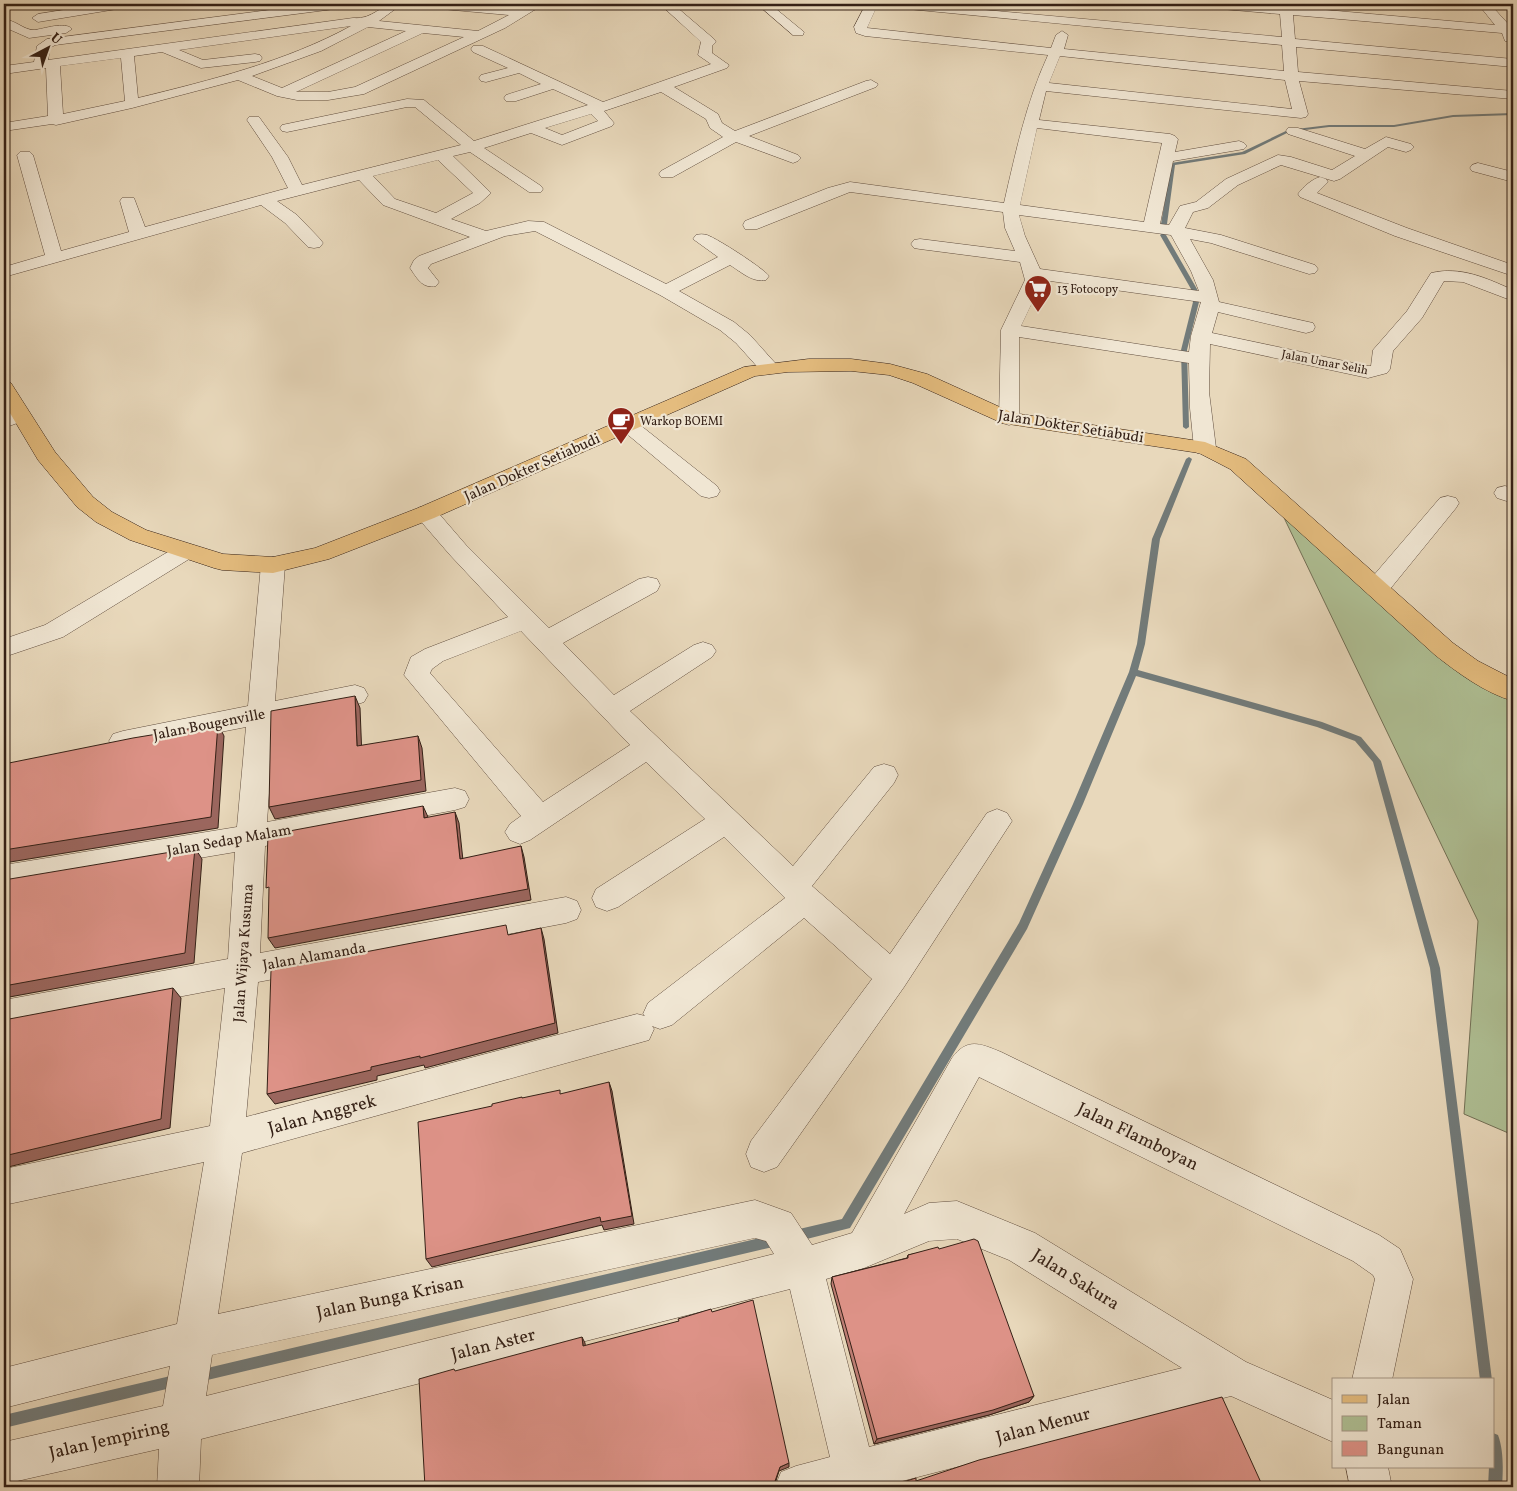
<svg xmlns="http://www.w3.org/2000/svg" width="1517" height="1491" font-family="Vollkorn,serif">
<style>
.green{fill:#afc095;stroke:#727056}
.lines{fill:none;stroke-linecap:round;stroke-linejoin:round}
.stream{fill:#727b7a;fill-rule:evenodd}
.minor-casing{stroke:#614e3f;stroke-width:1}
.major-casing{stroke:#342016;stroke-width:1}
.minor{fill:#f0e6d3;fill-rule:evenodd}
.major{fill:#e4bc7e;fill-rule:evenodd}
.wall{fill:#be7e74;stroke:#342016}
.shaded-wall{fill:#9b665e;stroke:#342016}
.building{fill:#dd9287;stroke:#342016}
.labels{text-anchor:middle;stroke-width:4.5;stroke-linejoin:round;paint-order:stroke}
.far-poi-label{font-size:12px;fill:#342016;stroke:#f0e6d3;text-anchor:start}
.far-street-label{font-size:12px;fill:#342016;stroke:#f0e6d3}
.street-label{font-size:15px;fill:#342016;stroke:#f0e6d3}
.near-street-label{font-size:18px;fill:#342016;stroke:#f0e6d3}
</style>
<rect width="100%" height="100%" fill="#e8d8bb"/>
<filter id="stains"><feTurbulence type="fractalNoise" baseFrequency=".004" numOctaves="4"/><feColorMatrix values="0 0 0 0 .2 0 0 0 0 .09 0 0 0 0 .02 0 0 0 .5 -.17"/></filter>
<radialGradient id="worn" r=".72"><stop offset=".6" stop-color="#630" stop-opacity="0"/><stop offset="1" stop-color="#630" stop-opacity=".3"/></radialGradient>
<path class="green" d="M1275 499 1457 663 1513 689V1135L1464 1114 1478 921Z"/>
<g class="lines">
<path class="stream" d="M1500 4H1505L1513 8V10Z
M1513 113V115L1453 117 1394 127H1329L1289 132 1245 154 1175 165 1167 224 1164 226 1161 224 1171 163 1242 152 1288 130 1329 125H1394L1453 115Z
M1163 233 1166 235 1197 289 1199 302 1187 350 1189 427 1186 429 1183 427 1181 350 1193 302 1191 289 1160 235Z
M1189 457 1192 459 1160 539 1145 644 1138 670 1322 722 1361 737 1381 761 1440 968 1492 1380H1480L1430 968 1373 762 1355 741 1317 727 1136 676 1083 804 1027 929 850 1228 795 1242 791 1240 789 1236 791 1232 795 1230 842 1219 1019 923 1073 804 1129 672 1137 644 1152 539 1186 459Z
M777 1234 781 1236 783 1240 781 1244 777 1246 199 1382 194 1381 193 1376 194 1371 199 1370Z
M179 1374 184 1375 185 1380 184 1385 179 1386 4 1428V1415Z
M1493 1433 1498 1435C1504 1451 1503 1471 1502 1487H1488L1489 1467H1493Z"/>
<defs>
<path id="minor" d="M102 4H129L123 8 38 22 32 18 38 14Z
M316 4H348L342 8 55 45 50 48 48 60 353 18C374 20 379 3 402 4L379 21 478 31 509 15 431 8 425 4H465L520 9 530 4H544L505 28 364 94 328 100H297L277 96 238 80 132 108 56 125 52 124 4 131V123L48 116 46 68 4 74V66L34 62 37 46 47 39ZM351 26C285 62 211 80 138 98L134 56 162 52 201 68 255 62 260 61 262 58 260 55 255 54 203 60 179 50ZM368 27 406 31 282 88 252 76 321 51ZM423 33 464 37 355 87 328 92H296ZM121 58 125 101 63 114 60 66Z
M660 4H673L714 39 716 42 712 46V53L729 65 727 68 674 87 718 114 722 123 735 131 866 81 871 80 878 84 876 87 749 136 798 155 801 158 798 161 793 163 736 142 673 177H661L659 174 661 171 723 137 710 128 706 119 661 92 604 111 614 123 612 126 562 145 531 133 484 148 541 186 543 189 541 192H529L470 152 453 156 491 193 480 203 451 219 486 231 528 221 544 222 666 284 718 257 693 239 696 235C700 234 703 234 707 235 718 239 763 268 769 276L766 280C753 283 741 272 730 265L679 291 734 322 750 335 776 364 779 368 776 372 769 374 762 372 736 343 720 330 660 295 535 231 505 236 431 264 428 268 439 282 436 286C422 289 417 278 410 268L414 260 419 256 470 237 383 205 359 180 277 201 297 215 320 239 323 243 320 247 314 248 308 247 285 223 261 205 4 277V267L45 255 17 155 20 152H30L33 155 61 251 129 232 120 201 122 198H134L145 227 288 188 272 157 247 120 249 117H259L288 157 302 185 461 145 415 107H407L287 132 282 131 280 128 282 125 407 99 424 100 474 141 588 105 553 89 516 101H506L504 98 506 95 541 84 519 73 486 82 481 81 479 78 481 75 508 68 473 52 471 49 473 46H483L603 102 711 64 698 55 701 42ZM591 114 598 121 562 135 545 128ZM438 160 473 193 436 213 395 199 373 176Z
M757 4H770L804 32 803 35H793Z
M866 4H919L1282 37 1280 14 1210 8 1204 4H1250L1280 6V4H1292V7L1495 25 1478 4H1490L1510 26H1513V41H1505L1502 33 1293 15 1295 39 1513 59V67L1296 47 1298 72 1513 91V99L1299 81 1308 114 1306 117 1301 118 1046 91 1039 120 1170 134 1175 136 1178 139 1175 152 1239 141 1244 143 1247 146 1244 149 1173 161 1160 224 1169 225 1180 206 1196 202 1226 179 1278 155 1291 157 1332 170 1355 156 1288 134 1286 131 1288 128H1298L1365 149 1386 137 1411 144 1414 147 1411 150 1406 152 1388 147 1340 179 1334 181 1281 165 1238 185 1208 208 1193 212 1185 228 1221 235 1315 265 1318 269 1315 273 1309 274 1211 243 1190 239 1213 280 1219 302 1313 323 1315 327 1313 331 1306 333 1218 312 1212 333 1368 366H1371L1373 350 1407 311 1431 273C1461 266 1486 278 1513 290V301L1463 282 1444 281 1422 318 1393 351 1390 369 1387 373 1368 378 1210 344 1209 392 1216 448 1213 453 1205 454 1197 453 1194 448 1190 408 1189 363 1019 337V419L1016 423 1009 425 1002 423 999 419 1001 330 1025 280 1020 262 920 249 914 248 911 244 914 240 920 239 1015 251 1005 228 1003 212 850 192 757 229H745L743 225 745 221 828 188 850 182 1004 203C1016 151 1026 103 1048 55L865 36 856 33 854 27ZM877 6 1282 45 1284 71 1064 49 1068 35 1062 31 1056 35 1051 48 867 28ZM1060 56 1285 80 1292 109 1049 83ZM1037 128 1162 143 1144 222 1020 205ZM1019 215 1171 235 1191 271 1199 291 1040 269 1025 236ZM1043 280 1201 302 1191 336 1189 352 1021 326Z
M4 20C15 19 23 30 34 30 44 29 65 21 72 29L66 33 29 38 4 27Z
M1478 163 1513 172V182L1472 171 1470 168 1472 165Z
M1320 177 1326 179 1328 182 1317 193 1407 228 1513 265V276L1395 236 1300 197 1298 194C1303 187 1312 179 1320 177Z
M21 409 28 411 31 415 28 419 4 428V415Z
M628 419 635 421 717 486 720 491 717 496 709 498 701 496 621 429 618 425 621 421Z
M1505 486 1513 488V503L1497 498 1494 493 1497 488Z
M1448 496 1456 498 1459 503 1456 508 1386 594 1377 596 1368 594 1365 588 1368 582 1440 498Z
M426 506 434 508 466 545 549 628 639 579 648 577 657 579 660 585 657 591 563 643 614 695 694 645 703 642 712 645 716 651 712 657 630 711 793 866 874 767 884 764 894 767 898 775 894 783 812 886 890 954 987 813 997 809 1007 813 1012 821 904 987 777 1167 764 1172 751 1167 746 1154 751 1141 872 979 804 918 672 1025 660 1029 652 1026 654 1029 649 1040 242 1153 218 1314 755 1200 791 1213 812 1245 852 1233 952 1058C967 1038 979 1043 1001 1052L1379 1235 1400 1249 1413 1279 1392 1380H1352L1375 1279 1373 1275 1353 1261 979 1077 904 1214 929 1203 957 1201 1035 1233 1246 1362 1333 1400V1442L1231 1396 879 1487H775L781 1472 796 1466 830 1457 790 1289 201 1439 199 1487H157L159 1449 4 1484V1442L163 1406 170 1366 4 1408V1368L177 1324 204 1162 4 1205V1169L210 1126 225 988 4 1030V1000L228 959 235 852 4 891V865L237 827 246 727 123 751 113 748 109 741 113 734 123 731 248 706 261 565 265 559 273 557 281 559 285 565 275 701 355 685 364 688 368 695 364 702 355 705 274 721 267 822 455 788 465 791 469 799 465 807 455 810 265 846 260 953 566 897 577 901 581 910 577 919 566 923 258 982 246 1117 637 1014 645 1016 643 1014 648 1003 785 898 724 837 618 907 607 911 596 907 592 898 596 889 705 819 646 762 530 840 520 844 510 840 505 832 510 824 521 816 404 675 411 657 425 649 508 617 450 555 418 518 415 513 418 508ZM521 631 630 745 543 802 430 673 432 669 443 661ZM755 1238 766 1241 774 1254 206 1396 212 1355ZM957 1239 1009 1260 1182 1368 869 1447 826 1279 864 1268 929 1241Z
M186 543 194 546 198 551 194 556 63 637 4 657V639L45 625 178 546Z
M1346 1467H1388L1392 1487H1350Z"/>
<path id="major" d="M809 359H851L890 364 927 374 1013 413 1205 442 1246 459 1453 643 1478 661 1513 679V701C1485 693 1458 673 1435 655L1230 469 1199 453 1002 423 913 383 889 375 851 371 788 372 755 376 434 518 329 559 273 573 222 570 214 568 130 540 96 522 77 507 38 460 4 403V381L11 383 55 452 93 497 112 512 146 530 223 554 273 557 315 548 418 508 744 367Z"/>
</defs>
<use href="#minor" class="minor-casing"/>
<use href="#major" class="major-casing"/>
<use href="#minor" class="minor"/>
<use href="#major" class="major"/>
</g>
<path class="wall" d="M939 1249 1034 1396 1029 1402 989 1415 874 1444 831 1284 832 1277 907 1258 908 1255Z"/>
<path class="shaded-wall" d="M355 696 360 708 362 758 357 746Z
M218 724 224 736 218 828 4 863V850Z
M418 736 422 748 426 791 275 819 269 807Z
M423 806 428 817 424 818Z
M455 812 459 823 464 870 460 859Z
M521 846 524 857 531 900 275 948 268 938Z
M195 848 202 859 194 963 4 998V986Z
M541 928 544 939 558 1033 425 1068 424 1065 377 1076V1080L275 1104 267 1094 371 1067Z
M173 988 181 998 170 1128 4 1168V1156Z
M609 1082 612 1091 634 1224 604 1230 602 1225 432 1267 426 1259Z
M4 1205 6 1207 4 1220Z
M582 1337 585 1343 586 1352 583 1346Z
M1034 1396 1029 1402 989 1415 874 1444 877 1439Z
M789 1463V1467L779 1471 774 1487V1484L780 1467Z"/>
<path class="building" d="M355 696 357 746 418 736 421 780 269 807 271 711Z
M218 724 211 817 4 850V764L133 738Z
M423 806 424 818 455 812 460 859 521 846 528 889 268 938 269 887 266 888 268 835Z
M195 848 185 953 4 986V880Z
M506 925 508 935 541 928 555 1023 420 1058V1056L371 1067V1070L267 1094 271 970Z
M173 988 161 1119 4 1156V1020Z
M609 1082 632 1216 601 1222 600 1217 426 1259 418 1122 492 1106V1104L522 1097V1098L560 1090V1094Z
M974 1239 978 1241 1034 1396 993 1410 877 1439 832 1277 908 1258V1255L938 1247 939 1249Z
M753 1300 789 1463 780 1467 774 1484 795 1485V1487H425L419 1379 454 1369 455 1371 582 1337 583 1346 679 1321 678 1319 711 1309 712 1312Z
M1222 1397 1263 1487H887L916 1478V1481L979 1460Z"/>
<defs>
<symbol id="supermarket-pin" viewBox="-11 -11 22 30"><path d="M0 17L-7.5 6A9.5 9.5 0 1 1 7.5 6Z" fill="#8f2418" stroke="#f0e6d3"/><path d="M-6-5.5h2.5l.6 2H6L4.5 2H-2.5L-4.4-4H-6ZM-1.5 3.2a1.3 1.3 0 1 0 .1 0ZM3 3.2a1.3 1.3 0 1 0 .1 0Z" fill="#fff"/></symbol>
<symbol id="cafe-pin" viewBox="-11 -11 22 30"><path d="M0 17L-7.5 6A9.5 9.5 0 1 1 7.5 6Z" fill="#8f2418" stroke="#f0e6d3"/><path d="M-5.5-4.5H6V0H3Q3 3.5 0 3.5H-2.5Q-5.5 3.5-5.5 0ZM3-3.2v2h1.7v-2ZM-6 4.5H4V6H-6Z" fill="#fff"/></symbol>
</defs>
<g fill-rule="evenodd">
<use href="#supermarket-pin" x="1022" y="273" width="32" height="43"/>
<use href="#cafe-pin" x="605" y="405" width="32" height="43"/>
</g>
<g class="labels">
<g class="far-poi-label">
<text x="1057" y="293">13 Fotocopy</text>
<text x="640" y="425">Warkop BOEMI</text>
</g>
<g class="far-street-label">
<text transform="translate(1325 362) rotate(11)" y="4">Jalan Umar Selih</text>
</g>
<g class="street-label">
<text transform="translate(1071 426) rotate(9)" y="5">Jalan Dokter Setiabudi</text>
<text transform="translate(532 467) rotate(-24)" y="5">Jalan Dokter Setiabudi</text>
<text transform="translate(209 724) rotate(-11)" y="5">Jalan Bougenville</text>
<text transform="translate(229 840) rotate(-10)" y="5">Jalan Sedap Malam</text>
<text transform="translate(243 953) rotate(-86)" y="5">Jalan Wijaya Kusuma</text>
<text transform="translate(314 956) rotate(-10)" y="5">Jalan Alamanda</text>
</g>
<g class="near-street-label">
<text transform="translate(322 1114) rotate(-15)" y="6">Jalan Anggrek</text>
<text transform="translate(1138 1136) rotate(26)" y="6">Jalan Flamboyan</text>
<text transform="translate(1076 1279) rotate(32)" y="6">Jalan Sakura</text>
<text transform="translate(390 1297) rotate(-12)" y="6">Jalan Bunga Krisan</text>
<text transform="translate(493 1344) rotate(-14)" y="6">Jalan Aster</text>
<text transform="translate(1043 1425) rotate(-15)" y="6">Jalan Menur</text>
<text transform="translate(109 1439) rotate(-13)" y="6">Jalan Jempiring</text>
</g>
</g>
<rect width="1517" height="1491" fill="none" stroke="#e8d8bb" stroke-width="20"/>
<rect x="5" y="5" width="1507" height="1481" fill="none" stroke="#342016" stroke-width="2.5"/>
<rect x="10" y="10" width="1497" height="1471" fill="none" stroke="#342016"/>
<rect x="1332" y="1378" width="162" height="90" fill="#f0e6d3" stroke="#a59787"/>
<rect x="1342" y="1395" width="25" height="8" fill="#e4bc7e" stroke="#a59787"/>
<text x="1377" y="1404" font-size="15" fill="#342016">Jalan</text>
<rect x="1342" y="1416" width="25" height="15" fill="#afc095" stroke="#a59787"/>
<text x="1377" y="1428" font-size="15" fill="#342016">Taman</text>
<rect x="1342" y="1441" width="25" height="15" fill="#dd9287" stroke="#a59787"/>
<text x="1377" y="1454" font-size="15" fill="#342016">Bangunan</text>
<g transform="translate(48 48) rotate(41)" stroke="#f0e6d3" stroke-width="4" paint-order="stroke">
<path d="M0-4L9 19L0 12L-9 19Z" fill="#342016"/>
<text y="-8" font-size="14" font-weight="bold" text-anchor="middle" fill="#342016">U</text>
</g>
<rect width="100%" height="100%" filter="url(#stains)"/>
<rect width="100%" height="100%" fill="url(#worn)"/>
</svg>
